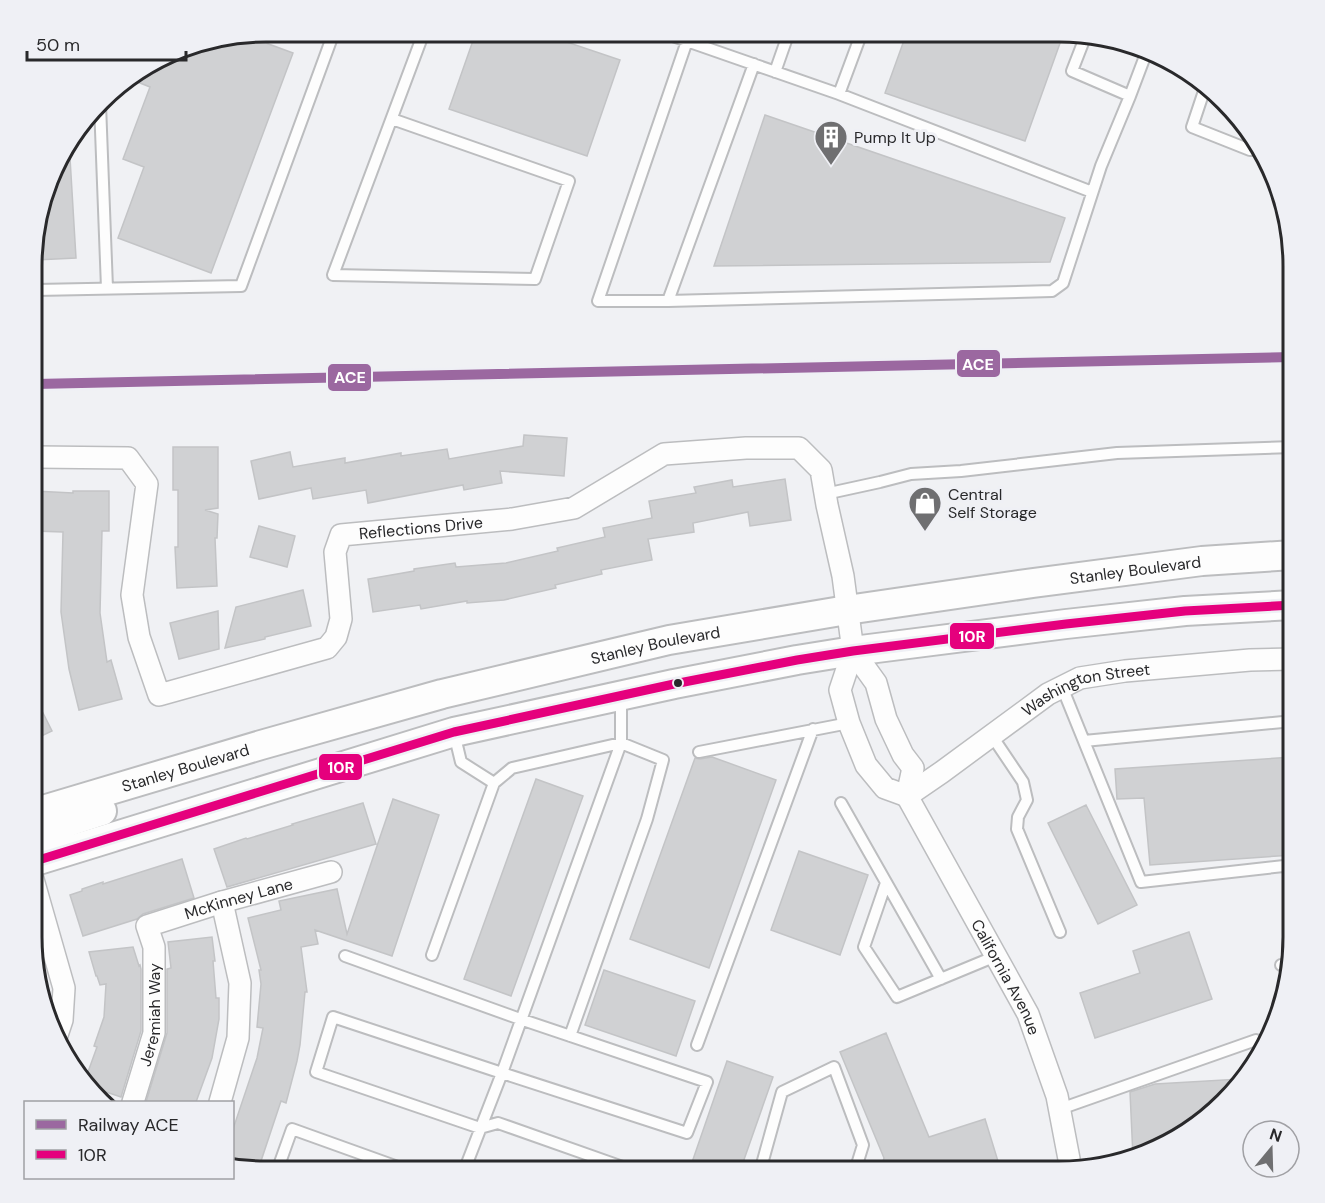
<svg xmlns="http://www.w3.org/2000/svg" width="1325" height="1203" font-family="'DM Sans',sans-serif">
<style>
.building{fill:#d0d1d3;stroke:#c3c4c6;stroke-width:1.5}
.lines{fill:none;stroke-linecap:round;stroke-linejoin:round}
.service-casing{stroke:#bcbdbf;stroke-width:14}
.minor-casing{stroke:#bcbdbf;stroke-width:24}
.secondary-casing{stroke:#bcbdbf;stroke-width:32}
.service{stroke:#fdfdfd;stroke-width:10}
.minor{stroke:#fdfdfd;stroke-width:21}
.secondary{stroke:#fdfdfd;stroke-width:28}
.bus-1-casing{stroke:#eff0f5;stroke-width:14}
.bus-1{stroke:#e5007d;stroke-width:9}
.rail-1-casing{stroke:#eff0f5;stroke-width:15}
.rail-1{stroke:#9b68a0;stroke-width:10}
.bus-dot{fill:#29292b;stroke:#eff0f5;stroke-width:2}
.labels{text-anchor:middle;stroke-width:6;stroke-linejoin:round;paint-order:stroke}
.poi-label{font-size:16px;fill:#29292b;stroke:#eff0f5;text-anchor:start}
.street-label{font-size:16px;fill:#29292b;stroke:#eff0f5}
.rim{fill:none;stroke:#29292b;stroke-width:3}
.line-badge{stroke:#eff0f5;stroke-width:2}
.badge-label{font-size:16px;text-anchor:middle;font-weight:bold;fill:#fff}
</style>
<rect width="100%" height="100%" fill="#f0f1f4"/>
<path class="building" d="M476 32H537L620 60 587 156 449 109Z
M907 32H1064L1025 141 885 93Z
M244 35 293 53 211 273 118 238 144 167 123 159 150 87 130 79 190 44Z
M765 115 1065 218 1050 262 714 266Z
M69 141 76 258 36 260V220L63 148Z
M524 435 567 438 564 476 500 471 502 483 464 490 463 485 368 503 366 490 313 499 311 488 259 499 251 461 290 452 293 467 345 458V463L401 453V456L447 449 449 459 523 446Z
M173 447H218V508L205 510 218 514 217 538H215L217 586 177 588 175 547H178V490H173Z
M785 479 791 520 750 526 748 512 693 523 694 532 648 539 652 560 601 570 602 574 555 585 556 588 504 600 467 603V601L421 609 420 605 373 612 368 579 414 571V569L455 563 456 567 506 563 558 551 557 548 605 537 603 528 652 518 649 501 696 493 694 487 732 480 733 487Z
M34 491 73 493V491H109V531H102L100 613 107 662 111 660 122 699 79 710 69 669 61 612 63 532 34 531Z
M259 526 295 536 287 567 250 557Z
M303 590 311 626 265 637V639L225 648 236 607Z
M218 611 219 649 179 659 170 623Z
M33 693 52 731 33 740Z
M712 757 776 780 709 968 630 939 695 758 700 759Z
M1293 757V855L1150 865 1144 798 1117 799 1115 769Z
M536 779 583 796 511 996 464 979Z
M393 799 439 815 392 956 315 930 318 944 301 947 307 992H305L300 1045 297 1061 286 1103 281 1101 258 1170 232 1164V1132L257 1058 263 1028 257 1027 261 984 259 970H261L248 918 281 910 279 901 337 889 347 934Z
M363 803 376 844 227 887 214 849 246 838 247 839 293 825 292 824Z
M1086 805 1137 905 1098 924 1048 823Z
M799 851 868 875 840 955 771 930Z
M182 859 194 898 143 914 137 919 83 936 70 895 82 891V889L103 882V884Z
M1189 932 1212 999 1095 1038 1080 993 1140 973 1133 951Z
M212 937 215 961H213L216 998H219V1019L212 1058 196 1102H146L167 1033V969L171 968 168 942Z
M133 947 139 966 140 965 141 969V1031L121 1097 85 1085 84 1083 97 1047 94 1046 104 1017 106 984 100 985 97 976H96L89 952Z
M604 970 695 1001 676 1056 585 1025Z
M886 1033 929 1137 985 1119 1001 1171H880L884 1158 840 1052Z
M727 1061 773 1077 740 1171H689Z
M1240 1079 1213 1114 1149 1154 1133 1157 1130 1092 1155 1084Z"/>
<g class="lines">
<defs>
<path id="service" d="M661 32 839 94 1092 192
M1086 35 1072 71 1130 96
M687 41 598 301H668L1052 291 1063 283 1101 166 1130 96 1147 51
M775 72 789 32
M1205 88 1192 127 1250 150H1259
M839 94 862 32
M100 104 107 288
M392 119 569 181 535 279 333 275 424 32
M36 290 241 286 334 32H333
M668 301 754 64
M825 494 880 482 911 474 961 471 1117 453 1293 447
M1062 687 1141 882 1293 865
M454 733 461 762 494 783
M992 736 1023 782 1027 800 1018 817 1017 829 1060 932
M1084 741 1293 721
M699 752 849 723
M841 803 941 979
M886 883 864 947 897 997 996 956
M432 955 494 783 512 768 621 743 663 760 647 819 570 1036
M345 956 520 1019 707 1082 687 1133 502 1073 333 1017 316 1072 480 1128 498 1123 634 1171
M1281 965H1287
M697 1045 813 729
M1060 1109 1256 1040
M277 1171 292 1129 409 1171
M464 1171 502 1073 621 743V696
M769 1171 762 1164 782 1092 834 1067 863 1145 855 1171"/>
<g id="minor">
<path id="s1" d="M35 457 128 458 147 484 132 595 139 637 159 695 327 648 336 637 341 619 335 552 341 535 512 519 574 508 664 454 746 448H799L821 470 827 505 843 576 853 651 840 690 849 723 866 765 885 788 907 796"/>
<path id="s2" d="M853 651 876 683 886 719 903 755 913 768 907 796 1028 1014 1057 1096 1069 1159 1068 1171"/>
<path id="s3" d="M907 796 942 772 1048 694 1080 678 1125 671 1250 660 1293 659"/>
<path d="M32 876 64 988 62 1020 56 1038"/>
<path id="s4" d="M133 1102 154 1033V947L147 926 222 902 331 872"/>
<path d="M220 1102 238 1038 240 983 222 902"/>
</g>
<g id="secondary">
<path id="s5" d="M33 813 261 745 442 694 669 640 847 610 1033 583 1202 561 1293 555"/>
<path d="M33 854C34 849 36 844 39 840 54 824 81 818 102 811"/>
<path d="M32 862 454 732 674 684 797 660 853 651 1066 624 1185 611 1293 605"/>
</g>
</defs>
<use href="#service" class="service-casing"/>
<use href="#minor" class="minor-casing"/>
<use href="#secondary" class="secondary-casing"/>
<use href="#service" class="service"/>
<use href="#minor" class="minor"/>
<use href="#secondary" class="secondary"/>
<defs>
<path id="bus-1" d="M32 862 454 732 674 684 797 660 853 651 1066 624 1185 611 1293 605"/>
</defs>
<use href="#bus-1" class="bus-1-casing"/>
<use href="#bus-1" class="bus-1"/>
<defs>
<path id="rail-1" d="M35 384 1293 357"/>
</defs>
<use href="#rail-1" class="rail-1-casing"/>
<use href="#rail-1" class="rail-1"/>
</g>
<defs>
<symbol id="building-pin" viewBox="-11 -11 22 30"><path d="M0 17L-7.5 6A9.5 9.5 0 1 1 7.5 6Z" fill="#6f6f71" stroke="#eff0f5"/><path d="M-4-6H4V6H1V3H-1V6H-4ZM-2.5-4.3h1.7v1.8h-1.7ZM.8-4.3h1.7v1.8H.8ZM-2.5-1h1.7V.8h-1.7ZM.8-1h1.7V.8H.8Z" fill="#fff"/></symbol>
<symbol id="shop-pin" viewBox="-11 -11 22 30"><path d="M0 17L-7.5 6A9.5 9.5 0 1 1 7.5 6Z" fill="#6f6f71" stroke="#eff0f5"/><path d="M-5-2.5h2.3a2.7 3.5 0 0 1 5.4 0H5L5.5 6h-11ZM-1.5-2.5h3a1.5 2.3 0 0 0-3 0Z" fill="#fff"/></symbol>
</defs>
<g fill-rule="evenodd">
<use href="#building-pin" x="812" y="118" width="38" height="52"/>
<use href="#shop-pin" x="906" y="484" width="38" height="52"/>
</g>
<circle class="bus-dot" cx="678" cy="683" r="5"/>
<g class="labels">
<g class="poi-label">
<text x="854" y="143">Pump It Up</text>
<text x="948" y="500">Central<tspan x="948" dy="18">Self Storage</tspan></text>
</g>
<g class="street-label">
<text dy="6" stroke="none"><textPath href="#s1" startOffset="714">Reflections Drive</textPath></text>
<text dy="6" stroke="none"><textPath href="#s5" startOffset="1131">Stanley Boulevard</textPath></text>
<text dy="6" stroke="none"><textPath href="#s5" startOffset="645">Stanley Boulevard</textPath></text>
<text dy="6" stroke="none"><textPath href="#s3" startOffset="212">Washington Street</textPath></text>
<text dy="6" stroke="none"><textPath href="#s5" startOffset="159">Stanley Boulevard</textPath></text>
<text dy="6" stroke="none"><textPath href="#s4" startOffset="276">McKinney Lane</textPath></text>
<text dy="6" stroke="none"><textPath href="#s2" startOffset="368">California Avenue</textPath></text>
<text dy="6" stroke="none"><textPath href="#s4" startOffset="90">Jeremiah Way</textPath></text>
</g>
</g>
<path d="M0 0H1325V1203H0ZM266 42H1059A224 224 0 0 1 1283 266V937A224 224 0 0 1 1059 1161H266A224 224 0 0 1 42 937V266A224 224 0 0 1 266 42Z" fill="#eff0f5" fill-rule="evenodd"/>
<path class="rim" d="M266 42H1059A224 224 0 0 1 1283 266V937A224 224 0 0 1 1059 1161H266A224 224 0 0 1 42 937V266A224 224 0 0 1 266 42Z"/>
<g class="line-badge">
<rect x="956" y="349" width="45" height="29" rx="6" fill="#9b68a0"/>
<rect x="327" y="363" width="45" height="29" rx="6" fill="#9b68a0"/>
<rect x="949" y="622" width="46" height="28" rx="6" fill="#e5007d"/>
<rect x="318" y="753" width="45" height="28" rx="6" fill="#e5007d"/>
</g>
<g class="badge-label">
<text x="978" y="370">ACE</text>
<text x="350" y="383">ACE</text>
<text x="972" y="642">10R</text>
<text x="341" y="773">10R</text>
</g>
<rect x="24" y="1101" width="210" height="78" fill="#eff0f5" stroke="#a0a0a4" stroke-width="1.5"/>
<rect x="36" y="1120" width="30" height="9" fill="#9b68a0" stroke="#a0a0a4" stroke-width="1.5"/>
<text x="78" y="1131" font-size="18" fill="#29292b">Railway ACE</text>
<rect x="36" y="1150" width="30" height="9" fill="#e5007d" stroke="#a0a0a4" stroke-width="1.5"/>
<text x="78" y="1161" font-size="18" fill="#29292b">10R</text>
<g transform="translate(1271 1149) rotate(19)"><circle r="28" fill="#eff0f5" stroke="#a0a0a4" stroke-width="1.5"/>
<path d="M0-4.5L10 22L0 15L-10 22Z" fill="#6f6f71"/>
<text y="-9" font-size="16" font-weight="bold" text-anchor="middle" fill="#29292b">N</text>
</g>
<path d="M27 51v9h159v-9" fill="none" stroke="#29292b" stroke-width="3"/>
<text x="36" y="51" font-size="18" fill="#29292b" stroke="#eff0f5" stroke-width="4.5" paint-order="stroke">50 m</text>
</svg>
